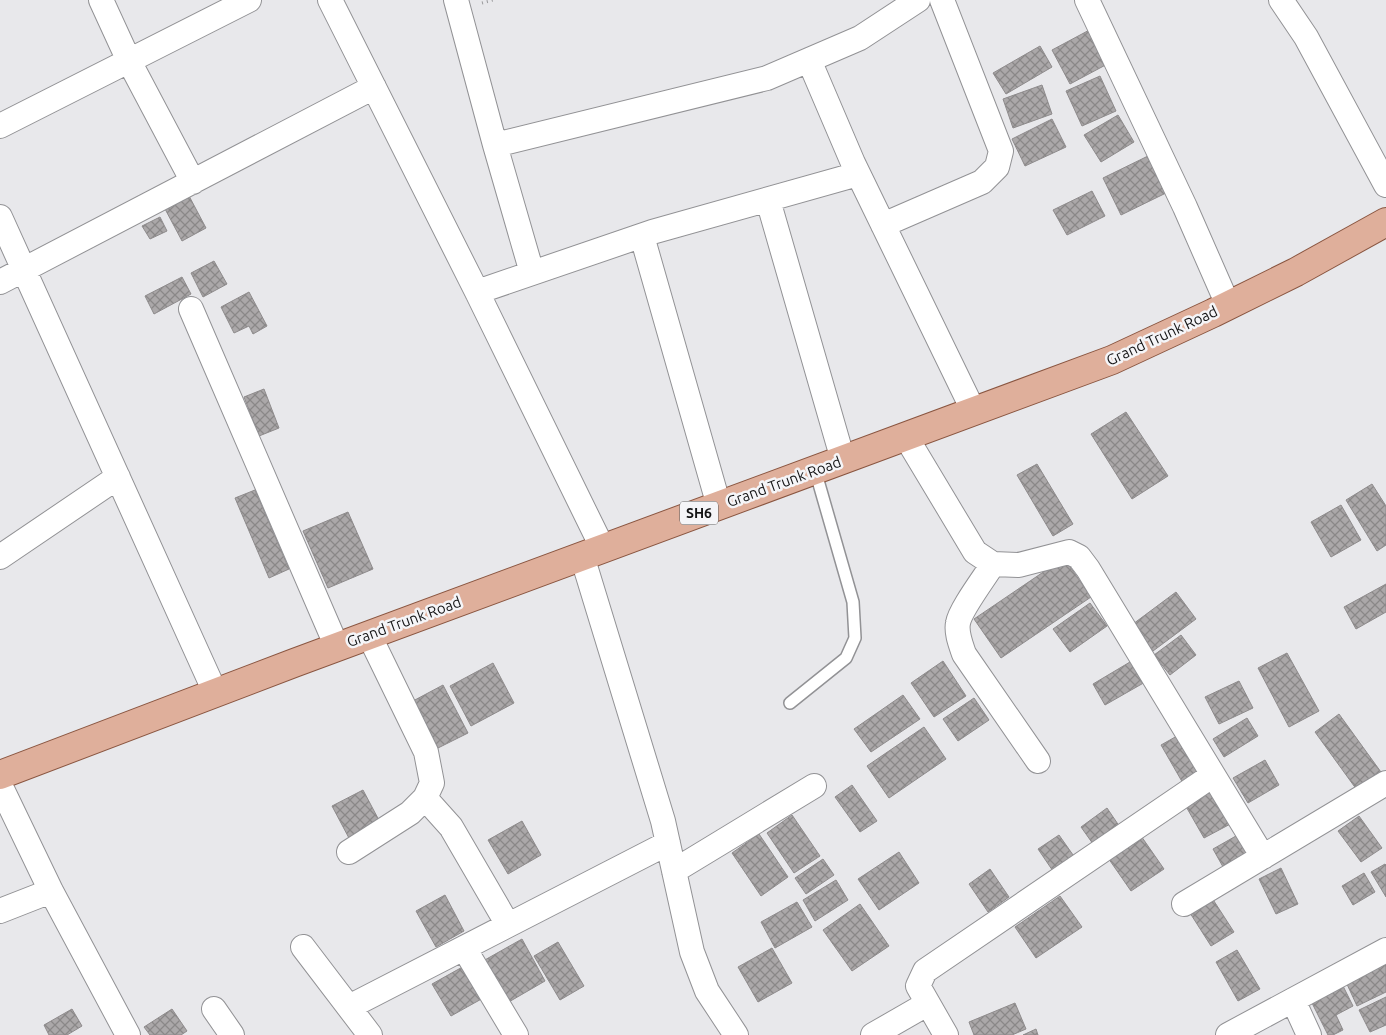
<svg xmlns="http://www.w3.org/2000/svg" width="1386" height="1035" font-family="Ubuntu,sans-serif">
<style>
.building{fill:url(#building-cross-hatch);stroke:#8e8b8c}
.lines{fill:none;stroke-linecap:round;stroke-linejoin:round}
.lane-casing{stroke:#929295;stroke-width:14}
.street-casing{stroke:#929295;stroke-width:26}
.primary-casing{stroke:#8a5641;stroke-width:30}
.path{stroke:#9a9a9c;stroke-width:3;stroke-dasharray:1 4;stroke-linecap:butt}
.lane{stroke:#fff;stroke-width:11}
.street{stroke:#fff;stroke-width:24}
.primary{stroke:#dfaf9b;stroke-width:28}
.labels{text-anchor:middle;stroke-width:5;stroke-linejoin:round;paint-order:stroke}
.shield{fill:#f5f5f8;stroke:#585859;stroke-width:1}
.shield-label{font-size:14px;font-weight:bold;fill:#141415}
.street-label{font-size:15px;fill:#141415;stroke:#f5f5f8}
</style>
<defs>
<pattern id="building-cross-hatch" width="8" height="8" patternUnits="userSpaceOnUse" patternTransform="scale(1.25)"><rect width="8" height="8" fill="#aba8a9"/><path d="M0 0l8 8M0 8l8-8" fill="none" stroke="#8a8888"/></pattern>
</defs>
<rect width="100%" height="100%" fill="#e8e8eb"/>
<path class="building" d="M1095 27 1113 61 1070 84 1052 50Z
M1040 46 1052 67 1006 94 993 73Z
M1100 76 1116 111 1082 126 1066 91Z
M1042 85 1052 114 1013 128 1003 99Z
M1118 115 1134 142 1101 162 1084 135Z
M1052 119 1066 147 1025 166 1012 139Z
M1148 156 1166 193 1121 215 1103 178Z
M1092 191 1105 216 1067 235 1053 210Z
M188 194 206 228 182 241 164 207Z
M160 217 167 231 150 239 142 226Z
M214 261 227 284 203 297 191 273Z
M182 277 191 294 154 314 145 296Z
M249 292 267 326 253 334 249 326 234 333 221 307Z
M264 389 279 428 259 436 244 397Z
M1126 412 1168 476 1132 499 1091 434Z
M1037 464 1073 524 1053 536 1017 475Z
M1372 484 1386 506V545L1377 551 1346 500Z
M255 490 289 569 269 578 235 498Z
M1341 505 1361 540 1331 557 1311 522Z
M348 512 373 569 328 588 303 531Z
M1064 558 1091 597 1001 658 974 619Z
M1386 584V612L1356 629 1344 607Z
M1176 592 1196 619 1153 651 1133 624Z
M1090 603 1107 626 1070 652 1053 629Z
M1181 635 1196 655 1170 675 1154 655Z
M1287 653 1319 711 1289 727 1258 668Z
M1135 659 1147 681 1105 705 1093 684Z
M943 661 966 696 934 717 911 683Z
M493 663 514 703 471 726 450 686Z
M1239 681 1253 708 1219 724 1205 697Z
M443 685 468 733 438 748 413 701Z
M903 695 920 719 871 752 854 729Z
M974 698 989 720 958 741 943 719Z
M1339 714 1386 779 1362 797 1315 732Z
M1247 718 1258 736 1224 757 1213 739Z
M924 727 946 759 889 798 867 766Z
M1177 736 1200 776 1184 785 1161 745Z
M1265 760 1279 785 1248 803 1233 778Z
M852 785 877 821 860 832 835 797Z
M1216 785 1236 821 1204 838 1184 803Z
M363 790 381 824 350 840 332 806Z
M1107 808 1124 833 1098 851 1081 827Z
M792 815 820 856 794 873 767 833Z
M1359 816 1382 848 1361 862 1338 831Z
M522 821 541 855 508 874 488 840Z
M1243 832 1257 857 1227 874 1213 849Z
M1139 833 1164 869 1131 891 1106 855Z
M759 834 788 877 761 896 732 853Z
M1059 835 1078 862 1057 877 1038 849Z
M899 852 919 883 879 910 858 879Z
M823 859 834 875 806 894 795 878Z
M1385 864 1386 865V897L1371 872Z
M1281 868 1298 904 1276 914 1259 879Z
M990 869 1009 897 988 912 969 884Z
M1364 873 1375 892 1353 905 1342 886Z
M836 880 848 900 815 921 803 900Z
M445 895 464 931 436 947 416 911Z
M1060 896 1082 927 1036 958 1015 927Z
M1212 898 1234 932 1211 946 1190 913Z
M797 902 812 927 775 948 761 922Z
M860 904 889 946 852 971 823 930Z
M522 939 545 981 507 1003 483 961Z
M558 942 584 986 560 1000 534 956Z
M772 948 792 983 758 1002 738 967Z
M1237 950 1260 989 1238 1001 1216 962Z
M1386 963V992L1357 1006 1346 982Z
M466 965 485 997 451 1016 432 984Z
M1341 982 1353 1006 1336 1015 1343 1030 1333 1035H1328L1309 997Z
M1386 997V1025L1370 1032 1359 1010Z
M1015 1003 1026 1029 1012 1035H974L969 1022Z
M72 1009 82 1026 67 1035H49L44 1025Z
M172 1009 187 1031 181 1035H150L144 1027Z
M1036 1029 1038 1035H1023Z"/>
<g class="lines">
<defs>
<path id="lane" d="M790 703 846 658 855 638 853 602 815 470"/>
<path id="street" d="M101 0 129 61 193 182
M330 0 477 292 603 549
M456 0 495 145 532 273
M1087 0 1185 207 1228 305
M1281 0 1306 37 1386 185
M809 60 853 163 974 412
M0 126 249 0
M495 145 767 78 860 38 918 0
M768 200 843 460
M0 217 215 692
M883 225 982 182 997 167 1001 151 942 0
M642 236 719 506
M0 282 374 87
M477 292 652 232 858 174
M191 309 337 647
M906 437 975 552 993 564 1019 565 1069 552 1079 557 1088 569 1263 857
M582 556 663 821 692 952 707 991 736 1035
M0 557 118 477
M993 564C985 577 960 610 958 623 956 633 961 645 964 654L1038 761
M0 785 51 891 128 1035
M425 798 451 827 508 925
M349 852 410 813 425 798 432 783 426 752 369 635
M674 871 814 786
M1184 904 1386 783
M0 911 51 891
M303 947 370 1035
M464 948 516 1035
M1293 1000 1309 1035
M349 1007 668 843
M214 1009 232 1035
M873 1035 927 1004
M946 1035 918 986 925 971 1213 775
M1228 1035 1386 950"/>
<path id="primary" d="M0 775 294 663 1112 360 1213 313 1296 272 1386 222"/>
</defs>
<use href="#lane" class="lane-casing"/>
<use href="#street" class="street-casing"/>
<use href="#primary" class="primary-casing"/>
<path class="path" d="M482 3 493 0"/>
<use href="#lane" class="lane"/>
<use href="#street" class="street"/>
<use href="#primary" class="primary"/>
</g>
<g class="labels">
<rect class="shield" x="680" y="501.5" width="38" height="23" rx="4"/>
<g class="shield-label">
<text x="699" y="518">SH6</text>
</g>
<g class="street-label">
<text transform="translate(1162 336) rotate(-25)" y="5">Grand Trunk Road</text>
<text transform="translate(784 482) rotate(-20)" y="5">Grand Trunk Road</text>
<text transform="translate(404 622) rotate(-20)" y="5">Grand Trunk Road</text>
</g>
</g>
</svg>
